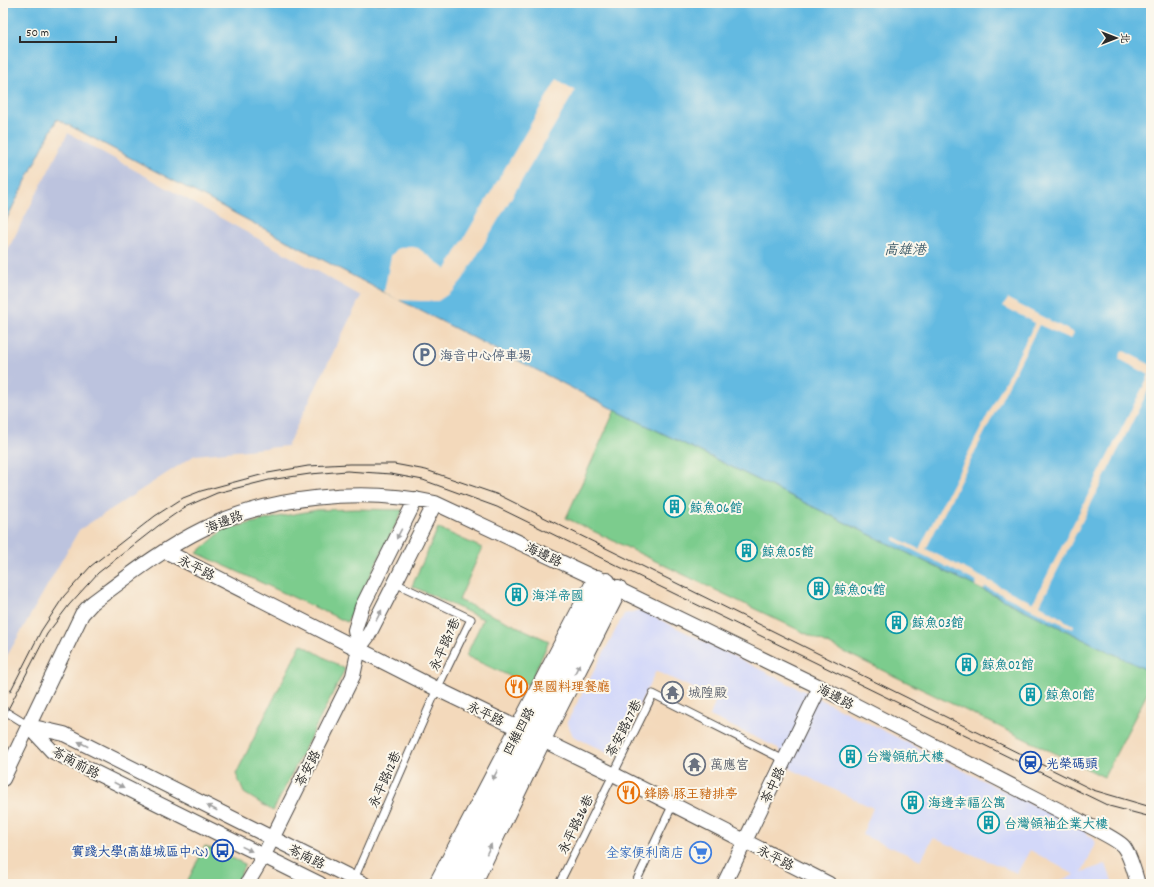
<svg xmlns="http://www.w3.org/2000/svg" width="1154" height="887" font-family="Dekko,'LXGW WenKai TC',sans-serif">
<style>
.built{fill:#d3d8f9}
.industrial{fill:#bcc3de}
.green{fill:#7bcc8d;stroke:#537c5c}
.water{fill:#64bae1;stroke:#487286}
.pier{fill:#f3d9bb}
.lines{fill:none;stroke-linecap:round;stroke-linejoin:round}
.service-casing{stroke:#494541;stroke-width:9}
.minor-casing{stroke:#494541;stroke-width:16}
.tertiary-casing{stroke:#494541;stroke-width:20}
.secondary-casing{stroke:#494541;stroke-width:22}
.service{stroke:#fff;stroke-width:7}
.minor{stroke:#fff;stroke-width:14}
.tertiary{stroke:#fff;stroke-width:18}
.secondary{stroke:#fff;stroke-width:20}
.tram{stroke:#2b2b2b;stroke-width:1}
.oneway{fill:#a0a0a0}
.labels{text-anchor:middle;stroke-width:4;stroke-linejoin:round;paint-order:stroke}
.service-label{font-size:13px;fill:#4e5e75;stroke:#fbf7ec;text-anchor:start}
.culture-label{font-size:13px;fill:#0d838f;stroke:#fbf7ec;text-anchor:start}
.street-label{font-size:13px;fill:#2b2b2b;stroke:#fbf7ec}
.food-label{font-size:13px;fill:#c56008;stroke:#fbf7ec;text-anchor:start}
.worship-label{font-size:13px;fill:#5b616d;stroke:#fbf7ec;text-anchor:start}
.transit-label{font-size:13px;fill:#164399;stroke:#fbf7ec;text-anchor:start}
.shop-label{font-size:13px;fill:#366cbe;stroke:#fbf7ec;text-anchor:end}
.water-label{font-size:14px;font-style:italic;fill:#3f5d6b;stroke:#fbf7ec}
</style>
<rect width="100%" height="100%" fill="#fbf7ec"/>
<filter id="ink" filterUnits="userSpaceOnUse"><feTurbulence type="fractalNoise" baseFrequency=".025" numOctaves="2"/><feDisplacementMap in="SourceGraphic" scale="8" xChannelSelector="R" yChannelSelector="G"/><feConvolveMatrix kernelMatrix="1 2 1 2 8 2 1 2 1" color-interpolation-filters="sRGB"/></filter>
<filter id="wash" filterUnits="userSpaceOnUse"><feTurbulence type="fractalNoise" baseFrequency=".012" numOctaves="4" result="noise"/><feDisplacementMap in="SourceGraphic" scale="16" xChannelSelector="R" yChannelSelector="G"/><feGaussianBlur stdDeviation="0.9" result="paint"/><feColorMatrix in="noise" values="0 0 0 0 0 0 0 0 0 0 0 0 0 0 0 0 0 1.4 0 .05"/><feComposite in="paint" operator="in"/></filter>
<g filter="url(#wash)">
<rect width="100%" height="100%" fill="#f3d9bb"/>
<path class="built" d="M641 610 1085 831 1096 843 1082 872 1106 864 1113 884H1050L1075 875 1030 850 1017 873 933 838 921 860 862 835 873 808 791 769 778 748 710 716 716 699 656 671 614 756 573 736 567 722 624 614Z"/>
<path class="industrial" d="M68 133 361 296 287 446 195 455 79 530 3 663V259Z"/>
<path class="green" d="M615 410 1151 672V686L1104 777 566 518Z
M357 509 403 510 347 622 197 553 223 530 277 517 317 510Z
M438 528 482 548 459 600 549 641 529 685 466 656 483 619 412 586Z
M301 644 345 669 273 811 244 793 236 774Z
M205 846 245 864 236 884H186Z"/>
<path class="water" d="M3 3H1151V672L615 410 374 287 57 119 3 226Z"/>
<path class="pier" d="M557 79 575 91 463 279 453 291 438 301H420L398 300 384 292 391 256 397 249 408 246 418 248 446 269Z
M1008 299 1074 333 1071 339 1039 325 926 549 1033 603 1149 375 1119 359 1122 350 1151 365V385L1040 605 1074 626 1073 629 986 587 983 590 975 586 977 582 893 540 895 537 919 549 1035 323 1003 306Z"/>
</g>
<g filter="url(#ink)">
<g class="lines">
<defs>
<path id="service" d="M3 710 29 726
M354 879 437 689 471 619 395 583
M559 884 653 694 784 760
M635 884 673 804"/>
<path id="minor" d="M165 551 437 689 613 774 829 884
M359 648 355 630 362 607 416 499
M29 726 64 734 364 884
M29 726 52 751 320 884
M3 779 82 614 92 603C127 577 164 548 203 529 270 496 362 487 435 503L597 579 820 687 1080 821C1089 826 1117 839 1123 846 1130 854 1135 874 1138 884
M247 884 263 857 353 676 359 648 368 636 395 583 435 503
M724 884 820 687"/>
<path id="tertiary" d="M438 884 597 579
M472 884 542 739 618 589"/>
<path id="secondary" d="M455 884 606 583"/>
</defs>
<use href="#service" class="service-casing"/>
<use href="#minor" class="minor-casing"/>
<use href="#tertiary" class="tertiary-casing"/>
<use href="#secondary" class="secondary-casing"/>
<use href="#service" class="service"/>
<use href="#minor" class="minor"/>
<use href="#tertiary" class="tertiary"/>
<use href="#secondary" class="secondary"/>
<path class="tram" d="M10 692 41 631 64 596 91 566 155 516 183 498 201 491 268 473 308 466 349 464H394L426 470 499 495 1093 790 1151 807
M3 719 47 634 69 605 98 573 158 526 185 507 217 493 269 480 310 474 347 471 391 474 423 480 497 507 1109 806 1151 817"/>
</g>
<defs><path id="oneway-solid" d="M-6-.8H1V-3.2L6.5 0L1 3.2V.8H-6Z"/></defs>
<g class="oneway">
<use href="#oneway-solid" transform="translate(399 534) rotate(117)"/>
<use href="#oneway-solid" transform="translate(379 615) rotate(-62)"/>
<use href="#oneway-solid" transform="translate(577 669) rotate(-64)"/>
<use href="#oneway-solid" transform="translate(83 744) rotate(-153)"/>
<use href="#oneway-solid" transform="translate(495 775) rotate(118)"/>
<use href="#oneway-solid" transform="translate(119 785) rotate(27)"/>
<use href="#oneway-solid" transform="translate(212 808) rotate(-153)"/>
<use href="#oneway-solid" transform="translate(247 849) rotate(26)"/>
<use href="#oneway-solid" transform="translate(489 849) rotate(-64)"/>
</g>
</g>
<defs>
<symbol id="parking-ring" viewBox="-11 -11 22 22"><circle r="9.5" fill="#fbf7ec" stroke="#5c6f8a" stroke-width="1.5"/><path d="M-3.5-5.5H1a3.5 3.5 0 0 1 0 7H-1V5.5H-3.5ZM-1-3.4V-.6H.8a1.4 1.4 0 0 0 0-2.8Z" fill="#5c6f8a"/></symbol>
<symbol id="building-ring" viewBox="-11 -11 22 22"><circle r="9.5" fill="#fbf7ec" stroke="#0f9aa8" stroke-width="1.5"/><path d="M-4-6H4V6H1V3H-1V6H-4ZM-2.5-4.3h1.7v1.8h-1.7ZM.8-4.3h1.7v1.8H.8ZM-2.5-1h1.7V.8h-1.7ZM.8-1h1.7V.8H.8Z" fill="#0f9aa8"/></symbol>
<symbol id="restaurant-ring" viewBox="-11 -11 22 22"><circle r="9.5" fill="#fbf7ec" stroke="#e8710a" stroke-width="1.5"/><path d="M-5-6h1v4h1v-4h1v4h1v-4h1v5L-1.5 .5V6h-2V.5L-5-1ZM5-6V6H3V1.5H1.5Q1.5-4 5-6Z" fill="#e8710a"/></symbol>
<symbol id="temple-ring" viewBox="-11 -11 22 22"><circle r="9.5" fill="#fbf7ec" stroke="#6b7280" stroke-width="1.5"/><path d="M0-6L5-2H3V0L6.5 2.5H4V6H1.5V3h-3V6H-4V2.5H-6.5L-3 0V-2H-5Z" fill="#6b7280"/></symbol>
<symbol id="station-ring" viewBox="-11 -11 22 22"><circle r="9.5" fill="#fbf7ec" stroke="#1a4fb4" stroke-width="1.5"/><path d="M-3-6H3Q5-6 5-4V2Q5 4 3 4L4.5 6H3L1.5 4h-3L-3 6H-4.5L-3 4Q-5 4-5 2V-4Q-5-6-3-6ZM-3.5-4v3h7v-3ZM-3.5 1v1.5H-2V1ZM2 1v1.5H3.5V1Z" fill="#1a4fb4"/></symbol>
<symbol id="bus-ring" viewBox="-11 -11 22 22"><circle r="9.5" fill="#fbf7ec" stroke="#1a4fb4" stroke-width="1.5"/><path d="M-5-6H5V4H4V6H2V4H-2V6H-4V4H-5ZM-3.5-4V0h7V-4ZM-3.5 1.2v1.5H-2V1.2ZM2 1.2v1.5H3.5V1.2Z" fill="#1a4fb4"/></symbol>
<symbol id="supermarket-ring" viewBox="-11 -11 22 22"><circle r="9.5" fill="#fbf7ec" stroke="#3f7fe0" stroke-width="1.5"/><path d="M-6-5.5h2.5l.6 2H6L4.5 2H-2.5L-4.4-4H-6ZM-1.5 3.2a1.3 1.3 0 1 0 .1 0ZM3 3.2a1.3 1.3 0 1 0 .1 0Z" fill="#3f7fe0"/></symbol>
</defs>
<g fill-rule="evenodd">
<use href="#parking-ring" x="412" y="342" width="25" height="25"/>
<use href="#building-ring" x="662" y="494" width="25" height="25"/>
<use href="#building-ring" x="734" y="538" width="25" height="25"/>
<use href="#building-ring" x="806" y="576" width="25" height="25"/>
<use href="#building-ring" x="504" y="582" width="25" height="25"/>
<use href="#building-ring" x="884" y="610" width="25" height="25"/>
<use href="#building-ring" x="954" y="652" width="25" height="25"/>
<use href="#restaurant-ring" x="504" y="674" width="25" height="25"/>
<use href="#temple-ring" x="660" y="680" width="25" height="25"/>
<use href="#building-ring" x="1018" y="682" width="25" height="25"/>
<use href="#building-ring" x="838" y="744" width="25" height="25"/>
<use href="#station-ring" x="1018" y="750" width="25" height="25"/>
<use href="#temple-ring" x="682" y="752" width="25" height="25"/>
<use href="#restaurant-ring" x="616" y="780" width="25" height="25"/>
<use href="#building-ring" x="900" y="790" width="25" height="25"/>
<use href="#building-ring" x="976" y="810" width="25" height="25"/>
<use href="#bus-ring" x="210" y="838" width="25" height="25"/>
<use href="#supermarket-ring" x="688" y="840" width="25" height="25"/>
</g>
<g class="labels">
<g class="service-label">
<text x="440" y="360">海音中心停車場</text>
</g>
<g class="culture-label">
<text x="690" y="512">鯨魚06館</text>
<text x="762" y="556">鯨魚05館</text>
<text x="834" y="594">鯨魚04館</text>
<text x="532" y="600">海洋帝國</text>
<text x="912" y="627">鯨魚03館</text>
<text x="982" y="669">鯨魚02館</text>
<text x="1046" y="699">鯨魚01館</text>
<text x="866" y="761">台灣領航大樓</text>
<text x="928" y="807">海邊幸福公寓</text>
<text x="1004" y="828">台灣領袖企業大樓</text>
</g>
<g class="street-label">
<text transform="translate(224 521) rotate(-21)" y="5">海邊路</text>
<text transform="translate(544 554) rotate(25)" y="5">海邊路</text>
<text transform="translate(197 567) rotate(27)" y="5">永平路</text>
<text transform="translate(444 644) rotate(-66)" y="5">永平路7巷</text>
<text transform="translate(836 696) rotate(27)" y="5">海邊路</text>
<text transform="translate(486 713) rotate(26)" y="5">永平路</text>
<text transform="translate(623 728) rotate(-63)" y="5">苓安路27巷</text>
<text transform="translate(518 731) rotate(-62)" y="5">四維四路</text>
<text transform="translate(76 762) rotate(28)" y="5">苓南前路</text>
<text transform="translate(307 768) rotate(-63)" y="5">苓安路</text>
<text transform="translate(384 779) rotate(-66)" y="5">永平路12巷</text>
<text transform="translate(772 785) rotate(-65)" y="5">苓中路</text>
<text transform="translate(575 824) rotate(-64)" y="5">永平路36巷</text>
<text transform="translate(307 856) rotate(26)" y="5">苓南路</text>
<text transform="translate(776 857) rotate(27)" y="5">永平路</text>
</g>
<g class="food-label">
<text x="532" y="691">異國料理餐廳</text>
<text x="644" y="798">鋒勝 豚王豬排亭</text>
</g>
<g class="worship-label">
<text x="688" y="697">城隍殿</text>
<text x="710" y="769">萬應宮</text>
</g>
<g class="transit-label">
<text x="1046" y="768">光榮碼頭</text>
<text x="208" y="856" text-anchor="end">實踐大學(高雄城區中心)</text>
</g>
<g class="shop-label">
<text x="684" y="857">全家便利商店</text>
</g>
<g class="water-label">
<text x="905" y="254">高雄港</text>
</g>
</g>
<rect width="1154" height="887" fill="none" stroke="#fbf7ec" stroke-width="16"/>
<g transform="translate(1116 38) rotate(90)" stroke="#fbf7ec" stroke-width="3" paint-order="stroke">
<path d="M0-3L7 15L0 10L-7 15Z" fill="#2b2b2b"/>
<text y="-6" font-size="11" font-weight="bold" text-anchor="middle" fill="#2b2b2b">北</text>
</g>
<path d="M20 36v6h96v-6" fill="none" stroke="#2b2b2b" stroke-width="2"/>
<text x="26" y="36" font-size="12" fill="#2b2b2b" stroke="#fbf7ec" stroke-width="3" paint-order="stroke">50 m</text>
</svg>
